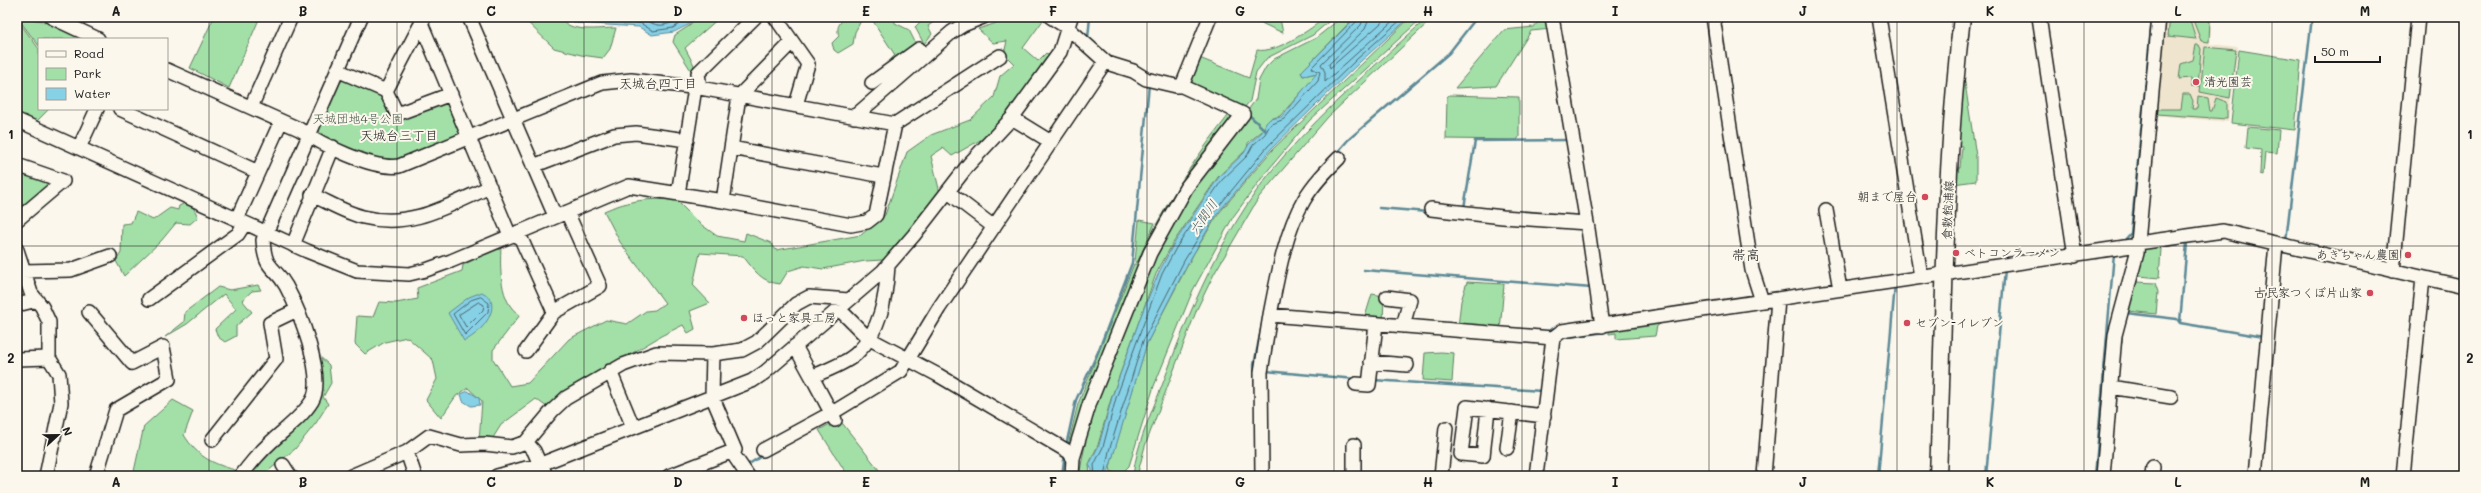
<svg xmlns="http://www.w3.org/2000/svg" width="2481" height="493" font-family="Mali,'Klee One',sans-serif">
<style>
.built{fill:#efe4ce}
.green{fill:#a3e0a7;stroke:#607e62}
.water{fill:#87d1e7;stroke:#5c8996}
.lines{fill:none;stroke-linecap:round;stroke-linejoin:round}
.shore{stroke:#47646d;stroke-width:1}
.stream{stroke:#5c8996;stroke-width:2.5}
.minor-casing{stroke:#1c1c1c;stroke-width:16}
.major-casing{stroke:#1c1c1c;stroke-width:19}
.minor{stroke:#fbf7ec;stroke-width:13}
.major{stroke:#fbf7ec;stroke-width:16}
.grid{fill:none;stroke:#1c1c1c;stroke-width:1;stroke-opacity:0.55}
.poi-dot{fill:#d1495b;stroke:#fbf7ec;stroke-width:1.5}
.labels{text-anchor:middle;stroke-width:4;stroke-linejoin:round;paint-order:stroke}
.poi-label{font-size:12px;fill:#1c1c1c;stroke:#fbf7ec;text-anchor:start}
.park-label{font-size:12px;fill:#445746;stroke:#fbf7ec}
.street-label{font-size:12px;fill:#1c1c1c;stroke:#fbf7ec}
.neighbourhood-label{font-size:13px;fill:#1c1c1c;stroke:#fbf7ec}
.water-label{font-size:13px;font-style:italic;fill:#415b63;stroke:#fbf7ec}
.quarter-label{font-size:14px;fill:#1c1c1c;stroke:#fbf7ec}
.neatline{fill:none;stroke:#1c1c1c;stroke-width:1.5}
.grid-label{font-size:13px;text-anchor:middle;font-weight:bold;fill:#1c1c1c}
</style>
<rect width="100%" height="100%" fill="#fbf7ec"/>
<filter id="ink" filterUnits="userSpaceOnUse"><feTurbulence type="fractalNoise" baseFrequency=".025" numOctaves="2"/><feDisplacementMap in="SourceGraphic" scale="8" xChannelSelector="R" yChannelSelector="G"/><feConvolveMatrix kernelMatrix="1 2 1 2 8 2 1 2 1" color-interpolation-filters="sRGB"/></filter>
<g filter="url(#ink)">
<path class="built" d="M2165 17H2212L2210 44 2238 47 2228 122 2155 115Z"/>
<path class="green" d="M17 17 43 21 81 39H39V46Z
M221 17H260L229 88 190 68 213 19Z
M522 17H561C567 34 601 28 616 28L610 49 603 58 581 55 554 48Z
M696 17H720L685 48 694 65 692 72 673 42 675 35 689 26Z
M846 17H863L855 32 853 44 838 53 834 50 832 43 839 36C836 27 839 23 846 17Z
M867 17H894L895 23 909 30 917 46 882 69 895 55 873 21Z
M925 17 938 19 928 26 932 34 924 44 915 27Z
M1015 17 1044 19 1023 48 1038 61 1046 53 1050 56 998 130 952 156 943 148 931 156 940 193 900 246 883 260 865 261 823 269 804 266 788 271 780 284C761 282 754 270 743 256L700 253 693 285 710 303 690 311 695 329 688 333 683 325 661 336 559 397 548 408 536 399 501 425 491 441H479L482 401 468 388 456 396 441 418 426 400 437 379 433 360 407 337 385 342 365 354 355 344 357 316 373 317 379 302 396 303 418 299 417 288 462 271 463 265 501 246C500 267 499 303 520 315L493 350V359L510 386 528 383 569 339 606 320 627 324 646 311 655 310 665 303 620 242 604 211C630 200 648 198 676 200L699 223 717 236 744 241 746 233 771 243 776 250 861 235 885 215 907 152 931 135 970 120 994 97 1000 76 1014 64 1004 54 1007 41 993 43 978 29Z
M1248 17 1280 19 1283 33Z
M1326 17H1334L1313 35 1267 58 1256 72 1250 101 1243 109 1236 103 1187 82 1197 57 1249 78 1257 50C1276 54 1311 29 1326 17Z
M1342 17H1355L1301 72 1303 76 1317 73 1314 78 1280 116 1270 119 1262 131 1248 143 1247 149 1218 177 1173 243 1156 274 1111 399 1098 445 1089 464 1090 476H1079L1094 398 1174 214 1256 99 1259 80 1266 67 1274 59 1316 38Z
M1411 17H1423L1309 121 1264 175 1233 217 1193 290 1154 386 1129 466 1121 474 1111 472 1110 467 1115 448 1147 343 1194 253 1219 213 1272 150Z
M1428 17H1434L1328 117 1259 197 1214 274 1197 309 1145 446 1137 476H1133C1137 441 1154 408 1166 375 1194 298 1229 219 1284 156 1328 106 1379 62 1428 17Z
M2170 17H2189L2196 39 2168 36Z
M2195 18 2210 19 2209 42 2201 41 2193 20Z
M17 19 39 49V109H49L36 122 17 112Z
M1550 20 1551 29 1531 31 1496 86 1455 88 1504 30 1534 27 1538 22Z
M2196 45H2199L2201 49 2198 87 2191 86V78L2179 79 2181 64 2193 60Z
M2205 47 2236 50 2230 98 2200 92Z
M2239 50 2301 60 2295 130 2231 123Z
M1963 70 1976 156V181L1953 184 1954 168H1960L1962 146 1954 145Z
M347 78 383 96 394 120 447 99 461 130 458 137 408 158 383 163 321 137 318 127 340 82Z
M2183 94H2190L2193 101 2192 109H2197L2198 96 2208 98 2210 111H2212L2216 98 2227 102V119L2157 114 2158 109H2181Z
M1449 95 1519 97V137L1517 140 1446 139 1447 97Z
M1232 111 1239 114 1175 201 1073 444 1068 445 1078 404 1134 264H1137C1162 208 1194 158 1232 111Z
M2248 127 2279 130 2277 153 2265 152 2263 175 2260 174 2261 150 2246 148Z
M17 168 56 182 23 207 17 201Z
M187 202 194 209 198 217 190 224 176 223 161 241 124 276 116 261 121 253 122 224 131 223 136 212 153 220 170 208 178 210 179 206Z
M1139 220 1155 223 1137 263 1135 262Z
M2159 245 2161 249 2159 278 2140 276 2138 274 2142 249Z
M1467 282 1504 284 1500 331 1458 327 1461 301Z
M2137 282 2155 283 2158 292 2156 314 2128 311Z
M258 285 261 290 252 291 242 300 252 312 236 326V336L225 342 218 337 215 329 236 309 224 294 187 324 165 337 184 322 185 312 218 287 230 290Z
M1372 294 1384 296 1383 322 1364 320Z
M1667 320 1657 326 1655 336 1616 339V333L1609 334V328Z
M1441 352 1454 353 1452 382 1423 380 1425 353Z
M318 355 329 365 331 383 323 397 328 404 316 423 295 449 262 476H246L250 470 307 418Z
M173 400 193 411 184 435C198 457 211 463 235 470L233 476H133L144 426Z
M839 419 883 475 848 476 819 430Z"/>
<path class="water" d="M565 17H695L688 25 674 32 652 35 639 27 576 23Z
M1356 17H1410L1360 62 1271 149 1217 214 1188 263 1147 343 1107 476H1091L1092 470 1089 465 1099 445 1112 397 1142 313 1159 272 1173 245 1219 177 1244 153 1249 144 1262 132 1266 123 1270 119 1281 117 1317 73 1303 76 1301 72Z
M482 292C506 304 481 334 464 341L448 313 469 297Z
M468 391 479 398 480 405 471 406 463 401 461 394Z"/>
<g class="lines">
<path class="shore" d="M571 17 577 19 640 23 653 31 673 28 690 17
M631 17C657 20 653 34 683 17
M1364 17 1361 25 1321 64 1325 72V82L1397 17
M1370 17 1365 29 1329 64 1330 68 1388 17
M481 297 489 303 488 312 465 335 453 314 471 300Z
M479 302 484 305 483 310 466 327 459 315Z
M1095 476 1094 465 1103 447 1116 398 1162 274 1176 248 1222 180 1247 156 1253 145 1265 134 1270 125 1284 119 1318 81 1320 72 1313 69 1312 67 1357 21 1359 17
M1104 476 1109 451 1143 341 1184 261 1214 212 1268 146 1357 59 1404 17"/>
<path class="stream" d="M1088 38 1090 17
M1248 114 1266 131
M1336 154 1348 140 1449 53 1477 17
M1379 208 1428 212
M1464 208 1475 141 1570 140
M2286 241 2312 17
M2123 242 2131 233 2152 17
M2164 246 2226 237
M2279 251 2308 257
M1364 270 1592 288
M2126 313 2177 319 2180 323 2263 337
M2180 322 2187 243
M1550 333 1551 329 1558 327
M1562 338 1606 332V328
M2121 344 2122 333
M1265 371 1356 379
M1373 380 1542 391
M1255 386 1254 365 1266 304
M1066 446 1076 400 1098 352 1132 263 1149 84
M745 463 749 464 763 455
M1105 475 1113 476
M656 476 665 472
M1062 476 1065 453
M1242 476H1257
M1878 476 1895 285
M1986 476 2005 269
M2095 476 2114 253"/>
<defs>
<path id="minor" d="M51 17 98 39
M469 17 555 216
M775 17 808 64 796 105
M1051 17 1068 28 1107 63 1133 71 1146 79 1176 86H1182L1243 114 1186 188 1150 253 1090 402 1073 458
M1552 17 1588 229 1602 326
M1713 17 1752 270 1762 301
M1879 17 1921 277
M2039 17 2075 256
M421 23 510 236
M337 70 386 91 397 114 451 94
M872 83 919 49
M1182 86 1210 17
M700 88 698 73 755 17
M386 91 424 18
M251 107 291 17
M120 109 258 172
M854 117 952 32 963 25 983 17
M1012 118 1051 142
M17 120 307 251 357 271 409 274 426 270 451 261 629 186 723 201 851 225 867 222 876 215 895 124 700 88 631 80 602 83 399 166C372 170 321 144 299 129L167 70
M895 124 1000 56
M79 148 97 109
M731 148 883 176
M17 165 63 181 17 220
M533 166 614 135 636 133 687 140
M948 192 994 227
M678 194 695 88
M312 195C328 202 346 213 363 217 411 229 447 206 490 187
M723 201 739 96 792 42
M1431 209 1503 217 1587 223
M1826 210 1840 289
M237 219 281 121
M518 232 554 312 600 286 567 212
M2138 243 2223 231 2464 287
M293 245 333 147
M17 250 31 293 42 307 49 322V358L59 374 61 403 46 476
M22 271 71 270 110 256
M2393 271 2418 17
M1387 297 1410 300 1403 326
M149 299 238 234 245 223
M17 305 37 300
M838 308 868 338 938 375 1069 452 1073 458 1072 476
M89 312 132 363 163 347 169 379 116 410 96 476
M1270 315C1277 279 1285 232 1304 200 1313 184 1327 170 1339 158
M795 346 812 377C826 370 845 364 856 354 881 331 886 297 888 266
M526 351 554 312
M17 359 49 358
M1371 362 1407 365
M610 371 633 427
M812 377 835 420
M1356 384 1369 385 1376 324
M2111 387 2171 397
M1488 409 1483 456 1461 454 1467 407 1544 416
M212 440 276 359 270 323 297 310
M526 442 534 451 540 465
M1507 448 1512 412
M763 450 837 410 901 371 939 308 1105 62
M407 452 415 476
M733 454 748 476
M541 464 546 476
M283 465 290 476
M241 476C250 464 260 452 271 442 285 429 302 417 312 401 326 377 299 310 286 286 274 264 265 272 263 240L361 17
M351 476 407 452 429 436 461 445 485 444 512 447 526 442 552 411 566 398 623 365 656 353 713 354 742 350 757 342 796 304 809 297 849 300
M497 476 541 464 752 381 764 373 883 271 914 235 969 164 1012 118 1060 52 1071 17
M669 476 728 453H733L735 450 712 396 713 354
M1262 476 1261 372 1270 315 1553 338 1562 331 2138 245
M1354 476V445
M1441 476 1446 428
M1536 476 1553 338
M1764 476 1778 299
M2103 476 2115 335 2137 253 2159 17
M2152 476 2153 467
M2255 476 2276 244
M2403 476 2423 278"/>
<path id="major" d="M1938 476C1944 323 1944 169 1962 17"/>
</defs>
<use href="#minor" class="minor-casing"/>
<use href="#major" class="major-casing"/>
<use href="#minor" class="minor"/>
<use href="#major" class="major"/>
</g>
</g>
<path class="grid" d="M209 17V476M397 17V476M584 17V476M772 17V476M959 17V476M1147 17V476M1334 17V476M1522 17V476M1709 17V476M1897 17V476M2084 17V476M2272 17V476M17 246H2464"/>
<g class="poi-dot">
<circle cx="2196" cy="82" r="4"/>
<circle cx="1925" cy="197" r="4"/>
<circle cx="1956" cy="253" r="4"/>
<circle cx="2408" cy="255" r="4"/>
<circle cx="2370" cy="293" r="4"/>
<circle cx="744" cy="318" r="4"/>
<circle cx="1907" cy="323" r="4"/>
</g>
<g class="labels">
<g class="poi-label">
<text x="2204" y="86">清光園芸</text>
<text x="1917" y="201" text-anchor="end">朝まで屋台</text>
<text x="1964" y="257">ベトコンラーメン</text>
<text x="2400" y="259" text-anchor="end">あきちゃん農園</text>
<text x="2362" y="297" text-anchor="end">古民家つくぼ片山家</text>
<text x="752" y="322">ほっと家具工房</text>
<text x="1915" y="327">セブン-イレブン</text>
</g>
<g class="park-label">
<text x="358" y="123">天城団地4号公園</text>
</g>
<g class="street-label">
<text transform="translate(1948 210) rotate(-88)" y="4">倉敷飽浦線</text>
</g>
<g class="neighbourhood-label">
<text x="658" y="88">天城台四丁目</text>
<text x="399" y="140">天城台三丁目</text>
</g>
<g class="water-label">
<text transform="translate(1203 217) rotate(-55)" y="5">六間川</text>
</g>
<g class="quarter-label">
<text x="1746" y="260">帯高</text>
</g>
</g>
<rect width="2481" height="493" fill="none" stroke="#fbf7ec" stroke-width="44"/>
<rect x="38" y="38" width="130" height="72" fill="#fbf7ec" stroke="#a29f99"/>
<rect x="46" y="51" width="20" height="6" fill="#fbf7ec" stroke="#a29f99"/>
<text x="74" y="58" font-size="12" fill="#1c1c1c">Road</text>
<rect x="46" y="68" width="20" height="12" fill="#a3e0a7" stroke="#a29f99"/>
<text x="74" y="78" font-size="12" fill="#1c1c1c">Park</text>
<rect x="46" y="88" width="20" height="12" fill="#87d1e7" stroke="#a29f99"/>
<text x="74" y="98" font-size="12" fill="#1c1c1c">Water</text>
<g transform="translate(58 435) rotate(68)" stroke="#fbf7ec" stroke-width="3" paint-order="stroke">
<path d="M0-3L7 15L0 10L-7 15Z" fill="#1c1c1c"/>
<text y="-6" font-size="11" font-weight="bold" text-anchor="middle" fill="#1c1c1c">N</text>
</g>
<path d="M2315 56v6h65v-6" fill="none" stroke="#1c1c1c" stroke-width="2"/>
<text x="2321" y="56" font-size="12" fill="#1c1c1c" stroke="#fbf7ec" stroke-width="3" paint-order="stroke">50 m</text>
<rect x="22" y="22" width="2437" height="449" class="neatline"/>
<g class="grid-label">
<text x="116" y="16">A</text>
<text x="303" y="16">B</text>
<text x="491" y="16">C</text>
<text x="678" y="16">D</text>
<text x="866" y="16">E</text>
<text x="1053" y="16">F</text>
<text x="1240" y="16">G</text>
<text x="1428" y="16">H</text>
<text x="1615" y="16">I</text>
<text x="1803" y="16">J</text>
<text x="1990" y="16">K</text>
<text x="2178" y="16">L</text>
<text x="2365" y="16">M</text>
<text x="11" y="139">1</text>
<text x="2470" y="139">1</text>
<text x="11" y="363">2</text>
<text x="2470" y="363">2</text>
<text x="116" y="487">A</text>
<text x="303" y="487">B</text>
<text x="491" y="487">C</text>
<text x="678" y="487">D</text>
<text x="866" y="487">E</text>
<text x="1053" y="487">F</text>
<text x="1240" y="487">G</text>
<text x="1428" y="487">H</text>
<text x="1615" y="487">I</text>
<text x="1803" y="487">J</text>
<text x="1990" y="487">K</text>
<text x="2178" y="487">L</text>
<text x="2365" y="487">M</text>
</g>
</svg>
